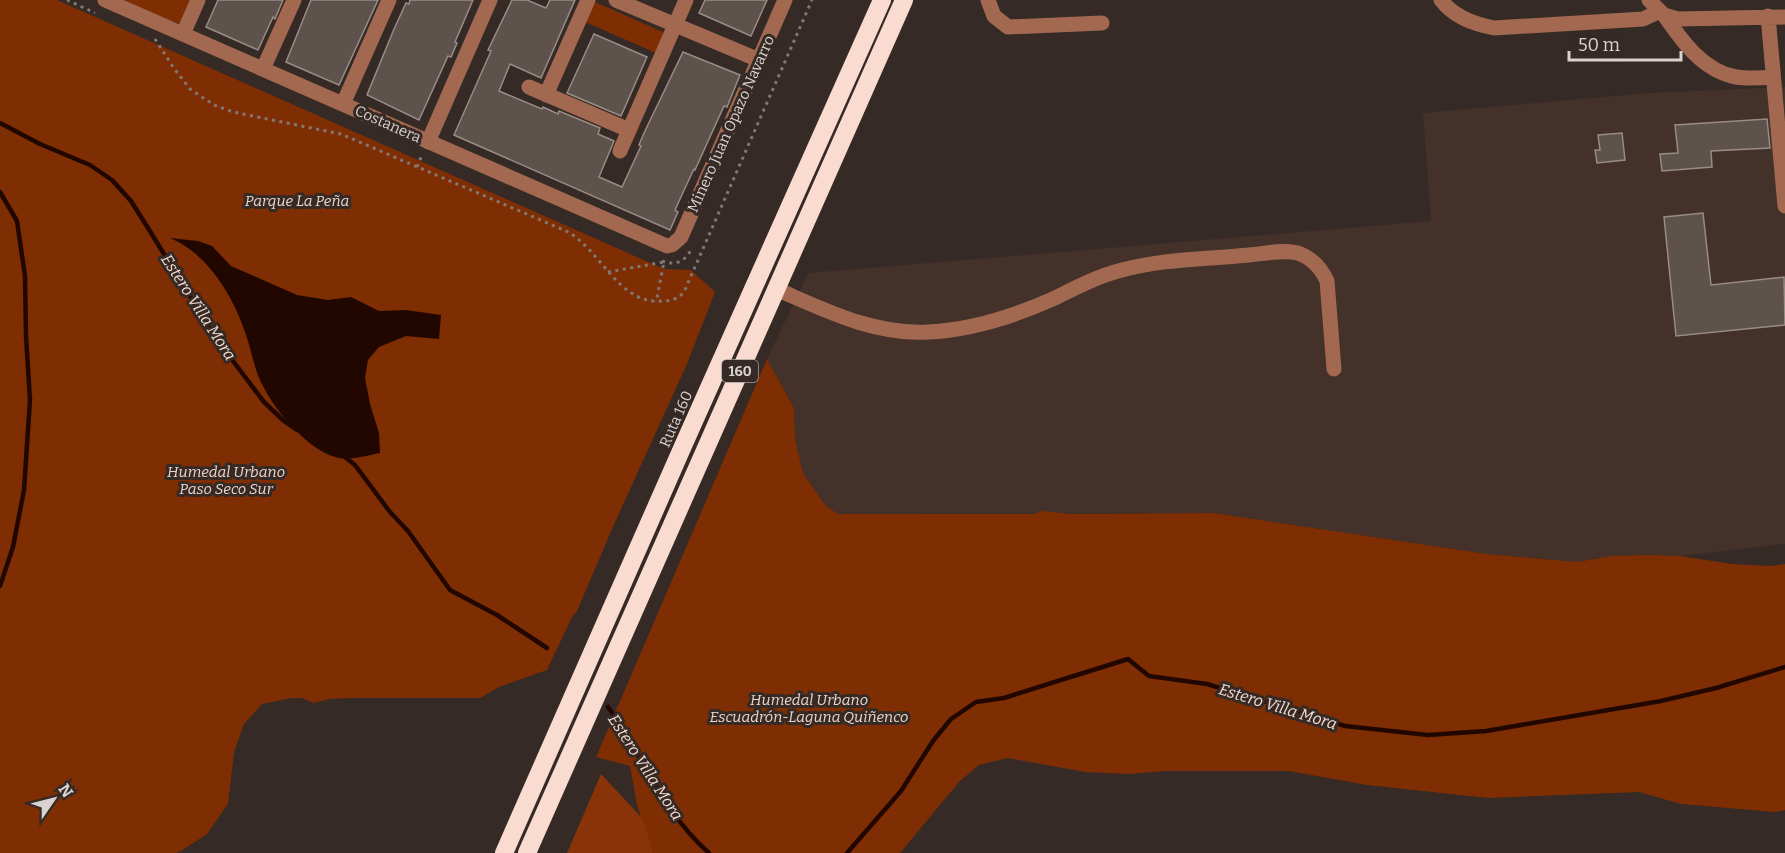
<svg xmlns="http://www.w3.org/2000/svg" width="1785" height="853" font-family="Bitter,serif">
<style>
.built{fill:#43312a}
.green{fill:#7f2e03}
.forest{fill:#883408}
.water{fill:#220701}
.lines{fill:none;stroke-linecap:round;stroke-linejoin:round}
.stream{stroke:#220701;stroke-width:4.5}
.building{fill:#5e524d;stroke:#998b86;stroke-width:1.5}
.path{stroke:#817874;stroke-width:3;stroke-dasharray:3 4.5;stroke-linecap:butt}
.minor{stroke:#a26850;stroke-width:15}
.highway{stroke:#fadbd0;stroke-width:18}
.labels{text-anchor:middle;stroke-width:6;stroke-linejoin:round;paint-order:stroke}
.shield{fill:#352a25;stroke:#a8a09c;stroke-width:1.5}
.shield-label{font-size:14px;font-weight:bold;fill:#dad2cf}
.street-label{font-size:15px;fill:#dad2cf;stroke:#352a25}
.park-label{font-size:15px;font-style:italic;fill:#edd4ca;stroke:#352a25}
.water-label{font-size:16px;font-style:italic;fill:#f5dcd2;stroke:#352a25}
</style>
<rect width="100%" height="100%" fill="#352a25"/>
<path class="built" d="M1785 87V544L1680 556H1612L1577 562 1487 554 1214 513 838 514 825 505 803 473 795 439 794 408 767 359 808 273 1431 221 1423 113 1649 93Z"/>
<path class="green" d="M0 0H57L664 269 691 270 715 292 687 364 612 529 577 611 572 617 547 670 499 687 480 698H349L329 699 314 703 302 698H292L262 704 244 724 234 752 228 804 207 834 181 851 176 853H0Z
M125 0H190L180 24 127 4Z
M595 2 663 32 664 34 656 53 583 21Z
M767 359 794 408 795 439 803 473 825 505 838 514H1035L1041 511 1072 514 1214 513 1487 554 1577 562 1612 556 1648 555 1680 556 1732 564 1771 566 1785 564V810L1775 812 1681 804 1639 792 1488 798 1367 785 1289 771H1166L1128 774 1085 772 1008 758 979 765 959 782 900 853H653L637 805 630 766 596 757Z"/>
<path class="forest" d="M601 774 643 819 653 853H567Z"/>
<path class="water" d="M170 238 198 241 212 246 231 266 297 295 328 300 351 297 379 311 406 310 441 315 439 339 406 336 379 347 368 360 365 378 370 404 379 433 380 453C366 456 349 461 335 457 309 450 276 412 264 388 254 371 252 351 245 332 233 296 207 253 170 238Z"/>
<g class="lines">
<path class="stream" d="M0 123 40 144 90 165 112 180 131 201 148 228 215 337 264 402 284 421 297 430
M0 192 17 221 25 276 26 336 30 400 24 490 13 547 0 586
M341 454 355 465 390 512 408 531 450 590 497 615 547 648
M608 707C642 755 664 814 709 853
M847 853 901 791 933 741 951 719 976 702 1004 698 1128 659 1149 676 1207 684 1345 726 1428 735 1486 731 1661 701 1716 688 1785 667"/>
</g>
<path class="building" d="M218 0H283L275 19 273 17 258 50 206 27Z
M311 0H378L339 85 286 62Z
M410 0H473L455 42 457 43 451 57 448 56 419 120 367 95 394 29 406 3 409 4Z
M512 0H527L546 8 550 0H575L541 78 510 64 499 91 542 109 543 107 558 114 559 111 600 128 598 134 614 141 599 177 622 187 641 146 639 145 644 133 683 52 740 75 727 107 724 106 695 170 694 169 686 186 675 210 678 212 670 230 454 135 491 51 488 50Z
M705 0H767L751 36 699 13Z
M594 34 647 57 621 116 567 93Z
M1767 119 1770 148 1711 151 1712 167 1662 171 1660 154 1678 153 1675 125Z
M1622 133 1625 160 1597 163 1595 150H1600L1598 135Z
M1703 213 1711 285 1784 277 1785 325 1676 336 1664 217Z"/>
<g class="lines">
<path class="path" d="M67 0 95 13
M155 39 173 67 190 89 214 105 233 112 341 134 566 231C601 249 618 305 662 301 671 301 678 299 684 292L812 0
M417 167 422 155
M662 261C675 266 684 262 691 250
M608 272 664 262 656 302"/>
<path class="minor" d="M105 0 667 246 672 245 681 237 785 0
M616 0 759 60
M988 0 994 16 1008 27 1102 23
M1441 0C1454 17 1473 24 1494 28L1643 19 1660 11
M1649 0 1664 15 1678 19 1785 17
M1664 15C1682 41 1703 71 1736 77 1748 79 1761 78 1773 77
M1768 16 1785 206
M183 34 198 0
M263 69 294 0
M529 87 629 130
M546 95 588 0
M343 104 389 0
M428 142 490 0
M620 151 686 0
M776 289C825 310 873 335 928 332 973 330 1015 316 1055 298 1077 287 1098 276 1122 270 1163 259 1207 259 1249 255 1264 254 1283 249 1298 253 1312 258 1321 268 1327 281L1334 369"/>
<path class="highway" d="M504 853 683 446 882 0
M527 853 904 0"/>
</g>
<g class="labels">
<rect class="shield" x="722" y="360" width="36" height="22" rx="4.5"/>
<g class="shield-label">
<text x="740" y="376">160</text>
</g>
<g class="street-label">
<text transform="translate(388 124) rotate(24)" y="5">Costanera</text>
<text transform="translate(731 124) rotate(-66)" y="5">Minero Juan Opazo Navarro</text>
<text transform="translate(676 419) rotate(-66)" y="5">Ruta 160</text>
</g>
<g class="park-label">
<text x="297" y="206">Parque La Peña</text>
<text x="226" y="477">Humedal Urbano<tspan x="226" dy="17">Paso Seco Sur</tspan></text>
<text x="809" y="705">Humedal Urbano<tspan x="809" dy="17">Escuadrón-Laguna Quiñenco</tspan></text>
</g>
<g class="water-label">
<text transform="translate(199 307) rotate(57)" y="6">Estero Villa Mora</text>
<text transform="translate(1278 706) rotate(17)" y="6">Estero Villa Mora</text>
<text transform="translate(646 767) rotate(57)" y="6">Estero Villa Mora</text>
</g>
</g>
<g transform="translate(54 799) rotate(55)" stroke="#352a25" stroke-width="4.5" paint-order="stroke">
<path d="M0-4.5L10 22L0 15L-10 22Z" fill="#dad2cf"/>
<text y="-9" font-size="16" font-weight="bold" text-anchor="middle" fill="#dad2cf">N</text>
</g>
<path d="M1569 51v9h112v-9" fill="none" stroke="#dad2cf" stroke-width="3"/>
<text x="1578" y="51" font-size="18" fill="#dad2cf" stroke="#352a25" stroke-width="4.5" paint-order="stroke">50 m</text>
</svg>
